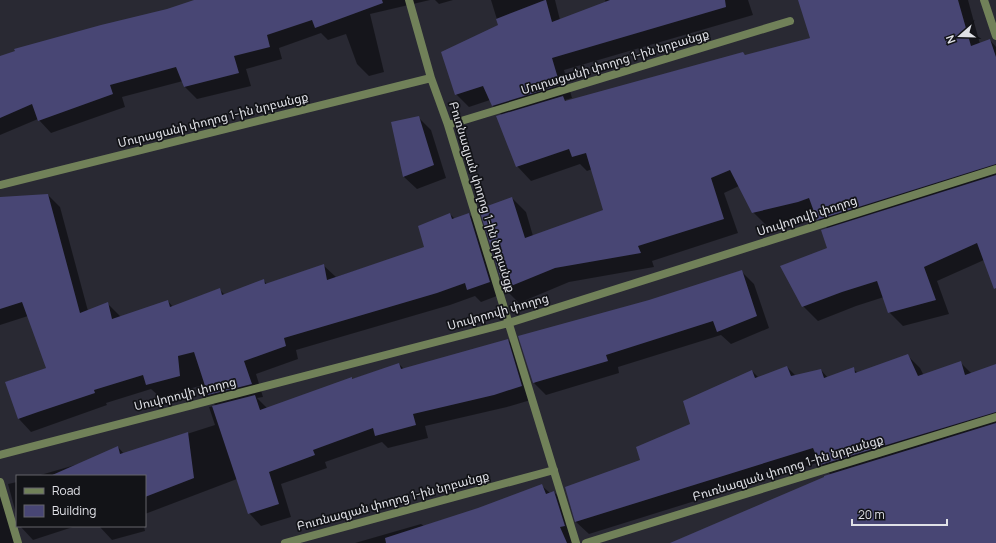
<svg xmlns="http://www.w3.org/2000/svg" width="996" height="543" font-family="Manrope,'Noto Sans Armenian',sans-serif">
<style>
.shadow{fill:#0007}
.building{fill:#484674}
.lines{fill:none;stroke-linecap:round;stroke-linejoin:round}
.street{stroke:#718159;stroke-width:8}
.labels{text-anchor:middle;stroke-width:3.5;stroke-linejoin:round;paint-order:stroke}
.street-label{font-size:12px;fill:#e0e1e7;stroke:#121317}
</style>
<rect width="100%" height="100%" fill="#292933"/>
<path class="shadow" d="M197 0H430L370 14 384 72 369 76 357 64 346 34 328 40 321 33 279 48 282 59 246 69 251 86 197 99 185 87 183 81 122 97 125 107 51 133 38 119 0 135V57L167 10Z
M435 0H453L439 4Z
M491 0H555L560 20 606 3 605 0H748L753 15 564 70 572 98 565 100 567 102 743 53 746 56 811 38 799 0H968L980 44 990 40 996 47V283L984 260 937 281 949 314 903 326 889 312 884 297 856 306 818 321 803 306 829 249 828 229 818 219 816 215 767 226 753 212 739 186 724 193 738 233 652 261 654 267 569 282 519 303 505 289 481 209 512 198 526 212 533 236 604 210 592 169 587 171 580 164 531 181 517 166 502 115 492 105 490 100 469 107 456 94 499 26Z
M418 117 431 130 446 178 417 189 404 177 392 123Z
M48 195 60 207 88 311 108 304 121 317 168 301 173 307 219 289 225 295 264 281 267 284 323 265 336 277 425 248 450 214 455 219 469 214 481 226 502 294 481 302 475 296 450 305 296 350 298 359 256 374 263 397 257 398 268 409 351 378 353 379 399 364 404 369 508 340 520 353 534 399 507 407 425 426 428 438 388 448 382 442 325 462 327 468 281 484 291 517 261 526 249 513 237 479 145 514V476H37L82 463 118 447 124 454 215 425 209 407 216 406 206 396 203 385 160 397 151 389 106 403 107 405 31 432 19 419 6 382 47 368 28 316 0 325V199Z
M741 271 754 284 769 328 731 344 721 335 618 367 619 373 546 395 534 383 649 301Z
M907 355 920 368 924 376 961 363 972 374 996 365V543H673L831 475 821 465 820 462 589 534 576 522 566 488 641 461 691 425 752 371 759 378 787 367 796 376 821 370 828 378 853 369 858 373Z
M17 482V517L8 484Z
M541 485 550 493 554 492 567 505 573 543H355L421 524 424 526 478 509Z
M0 493 21 543H0Z
M20 526H76L33 540Z
M99 526H144L145 531 112 540Z"/>
<path class="building" d="M194 0H382L383 3 315 28 312 20 267 35 270 47 234 56 239 73 184 87 176 67 110 85 113 94 38 121 32 104 0 118V56L15 51 14 49 101 25 167 9Z
M545 0H546L552 22 610 0H725L726 7 552 58 560 85 492 106 483 86 455 95 441 52 498 25 496 19Z
M798 0H958L971 46 990 39 996 57V164L817 220 809 198 798 202 752 213 730 170 711 178 724 219 638 246 641 253 555 268 504 289 479 209 512 197 525 238 603 210 586 153 572 157 569 149 516 167 496 116 563 96 565 101 743 52 745 55 810 38Z
M419 116 434 165 403 177 391 122Z
M996 175V288L994 289 977 243 924 267 936 300 888 313 877 281 842 292 802 307 780 266 827 248 821 230Z
M48 194 80 313 108 302 112 319 168 300 170 307 220 288 222 295 264 279 265 284 324 264 327 280 424 247 418 226 450 213 452 219 469 213 490 282 467 290 465 283 437 293 284 338 286 346 244 361 252 384 208 395 194 352 178 356 180 376 146 385 143 375 94 390 95 393 38 412 18 419 5 382 46 368 22 302 0 309V197Z
M742 270 757 316 717 332 713 321 606 355 608 361 533 383 518 336 649 300Z
M508 339 522 386 494 395 413 414 416 425 375 436 373 428 313 450 315 455 269 472 279 504 248 514 212 406 255 395 260 410 352 377V379L399 363 401 369Z
M908 354 918 376 961 361 965 375 996 364V412L820 465 813 448 575 522 565 487 640 460 636 447 690 424 683 401 752 370 755 378 787 366 791 376 821 369 824 378 854 367 855 373Z
M996 423V543H670L824 477V476Z
M188 432 194 478 145 497V476H50L118 446 120 454Z
M542 484 546 494 554 491 565 526 560 527 567 543H386L385 538 478 508Z"/>
<g class="lines">
<path class="street" d="M409 0 431 78 448 125 576 543
M984 0 996 36
M448 125 790 21
M0 185 431 78
M0 455 509 323 996 169
M0 482 18 543
M285 543 554 470
M586 543 996 417"/>
</g>
<g class="labels">
<g class="street-label">
<text transform="translate(615 62) rotate(-17)" y="4">Մուրացանի փողոց 1-ին նրբանցք</text>
<text transform="translate(213 120) rotate(-14)" y="4">Մուրացանի փողոց 1-ին նրբանցք</text>
<text transform="translate(482 197) rotate(73)" y="4">Բուռնազյան փողոց 1-ին նրբանցք</text>
<text transform="translate(807 216) rotate(-18)" y="4">Սուվորովի փողոց</text>
<text transform="translate(498 312) rotate(-16)" y="4">Սուվորովի փողոց</text>
<text transform="translate(185 394) rotate(-14)" y="4">Սուվորովի փողոց</text>
<text transform="translate(788 468) rotate(-17)" y="4">Բուռնազյան փողոց 1-ին նրբանցք</text>
<text transform="translate(393 501) rotate(-15)" y="4">Բուռնազյան փողոց 1-ին նրբանցք</text>
</g>
</g>
<rect x="16" y="475" width="130" height="52" fill="#121317" stroke="#64656a"/>
<rect x="24" y="488" width="20" height="6" fill="#718159" stroke="#64656a"/>
<text x="52" y="495" font-size="12" fill="#e0e1e7">Road</text>
<rect x="24" y="505" width="20" height="12" fill="#484674" stroke="#64656a"/>
<text x="52" y="515" font-size="12" fill="#e0e1e7">Building</text>
<g transform="translate(960 36) rotate(250)" stroke="#121317" stroke-width="3" paint-order="stroke">
<path d="M0-3L7 15L0 10L-7 15Z" fill="#e0e1e7"/>
<text y="-6" font-size="11" font-weight="bold" text-anchor="middle" fill="#e0e1e7">N</text>
</g>
<path d="M852 519v6h95v-6" fill="none" stroke="#e0e1e7" stroke-width="2"/>
<text x="858" y="519" font-size="12" fill="#e0e1e7" stroke="#121317" stroke-width="3" paint-order="stroke">20 m</text>
</svg>
